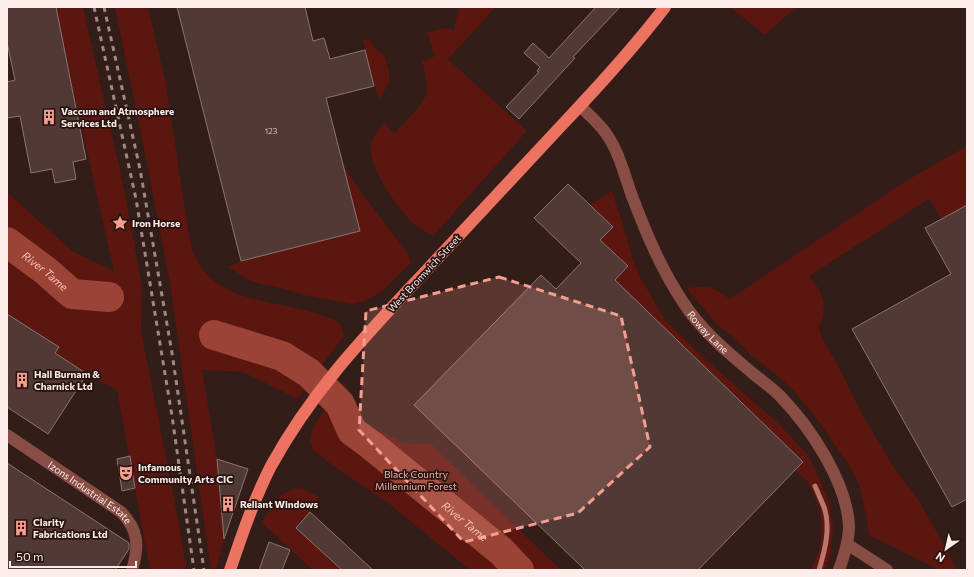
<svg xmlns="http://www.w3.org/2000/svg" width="974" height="577" font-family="Commissioner,sans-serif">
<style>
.green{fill:#5b160f}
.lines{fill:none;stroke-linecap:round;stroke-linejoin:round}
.stream{stroke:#b8766d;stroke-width:5}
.river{stroke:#9b4337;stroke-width:30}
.building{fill:#513a36;stroke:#8d736f}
.minor{stroke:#884d44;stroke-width:12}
.major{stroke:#ec7261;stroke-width:12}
.rail{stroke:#9d8a87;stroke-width:3;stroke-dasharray:5 5;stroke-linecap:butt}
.marked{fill:#f59d8e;fill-opacity:0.2;stroke:#f59d8e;stroke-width:3;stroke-dasharray:8 5;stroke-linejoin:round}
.labels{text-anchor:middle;stroke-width:3.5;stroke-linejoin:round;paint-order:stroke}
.number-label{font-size:8px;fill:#d1c0bd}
.poi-label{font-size:10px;font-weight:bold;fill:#fcecea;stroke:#271310;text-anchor:start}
.street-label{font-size:10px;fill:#fcecea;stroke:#271310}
.park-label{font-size:10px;fill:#faafa2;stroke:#271310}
.water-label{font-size:11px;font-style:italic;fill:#f6c2b9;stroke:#271310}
</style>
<rect width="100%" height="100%" fill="#321d19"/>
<path class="green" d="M56 7H83L124 189 142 286 141 331 144 346 172 488 187 570H150L117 390 87 374 55 353 7 314V192L72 251 114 271 64 49Z
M115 7H148L166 84 189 236C191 242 191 248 194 254 214 303 275 300 318 314 326 317 336 318 340 324 342 327 343 333 344 336L318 370 298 399 243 372 202 370 217 459 224 539 216 570H211L170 283 148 168Z
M459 7H496L448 59 527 131 433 236C427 233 420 229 414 224 399 210 368 168 371 147 372 137 378 130 384 123L394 133C404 123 423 106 426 94 429 84 425 72 422 62L435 56 427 32 445 28 454 30Z
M730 7H794L795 8 765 35Z
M370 39 373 46 385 56 389 72V82L380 99 374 86 363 40Z
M967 146V205L941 219 929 199 809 276 819 289 824 304 823 317 819 327 822 338 842 373 858 407 894 468 915 495 927 515 953 561 956 570H939L869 535 865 510 860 488 851 468 817 419 794 391 778 376 753 357 733 337 715 323 687 288 709 286 730 299 901 184Z
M343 166 375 211 408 253 411 263 381 292 365 301 351 304 304 295 277 287 261 284 249 280 228 267 241 261 360 231Z
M612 191 624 228 632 257 640 277 665 320 714 367 777 422 809 456 829 501 833 527 831 552 825 570H811L820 548 822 527 820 509 808 482 795 470 803 462 615 280 628 266 600 240 613 227 590 205Z
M345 383 346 401 366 425 404 443 431 444 561 570H470L388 503 332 465 313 450 310 440 312 431 316 422Z
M301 488 319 497 310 512 342 570H313L262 523C274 503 277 491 301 488Z"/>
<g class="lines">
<path class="stream" d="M815 486C818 493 821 500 824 507 831 527 825 550 819 570"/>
<g class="river">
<path id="s1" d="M7 242 46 271 72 294 109 297"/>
<path id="s2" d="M214 335 282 356 309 373 340 404 352 431 371 445 501 551 519 570"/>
</g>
</g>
<path class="building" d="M7 7H56L86 159 73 162 76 179 55 183 52 169 31 173 20 116 7 118V82L15 80 7 42Z
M177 7H305L313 41 324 38 330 59 365 50 374 86 326 98 360 231 241 261Z
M596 7H620L573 57 575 58 519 119 506 107 539 72 537 71 540 67 524 53 533 43 549 58Z
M568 184 613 227 600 240 628 266 615 280 803 462 698 570H585L414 405 541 275 556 289 581 263 534 218Z
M967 205V499L952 507 852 329 951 274 925 228Z
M7 314 59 347 55 353 87 374 48 434 7 407Z
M130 456 135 488 122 491 117 459Z
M217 459 248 469 224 539Z
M7 463 129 543V549L115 570H7Z
M310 512 373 570H342L296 528Z
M269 542 290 550 282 570H259Z"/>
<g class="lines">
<g class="minor">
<path id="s3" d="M580 106C588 114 598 122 605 132 619 151 624 174 632 196 646 233 661 269 683 302 700 329 726 351 750 371 760 380 772 387 781 397 810 427 847 482 849 526 849 541 844 556 839 570"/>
<path id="s4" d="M7 435 121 512C139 530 139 547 132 570"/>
<path d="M847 544 887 570"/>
</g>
<path class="major" d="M230 570C242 535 254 499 271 466 312 391 365 336 423 274 469 225 515 176 561 126 597 88 633 49 665 7"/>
<path class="rail" d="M94 7 136 199 172 416 194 570
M104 7 140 169 172 353 204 570"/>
</g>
<path class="marked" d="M499 277 621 316 650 447 578 513 464 542 359 430 366 311Z"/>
<defs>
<symbol id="building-bare" viewBox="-9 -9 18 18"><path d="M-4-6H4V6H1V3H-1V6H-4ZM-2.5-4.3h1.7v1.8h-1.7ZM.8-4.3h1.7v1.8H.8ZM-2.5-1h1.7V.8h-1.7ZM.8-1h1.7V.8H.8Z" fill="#f59d8e" stroke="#271310" stroke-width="2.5" paint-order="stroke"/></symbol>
<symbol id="sight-bare" viewBox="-9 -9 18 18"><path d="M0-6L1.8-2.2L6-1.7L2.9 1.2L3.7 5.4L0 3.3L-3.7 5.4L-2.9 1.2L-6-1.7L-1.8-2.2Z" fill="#f59d8e" stroke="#271310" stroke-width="2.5" paint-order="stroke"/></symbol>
<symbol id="theatre-bare" viewBox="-9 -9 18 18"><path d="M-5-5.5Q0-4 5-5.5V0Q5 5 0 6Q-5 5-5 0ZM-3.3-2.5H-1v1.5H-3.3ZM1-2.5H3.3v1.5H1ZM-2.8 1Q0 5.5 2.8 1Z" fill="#f59d8e" stroke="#271310" stroke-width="2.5" paint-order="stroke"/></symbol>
</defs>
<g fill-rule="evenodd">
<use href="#building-bare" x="38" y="106" width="22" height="22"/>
<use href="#sight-bare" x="109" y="212" width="22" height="22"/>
<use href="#building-bare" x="11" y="369" width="22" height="22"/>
<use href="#theatre-bare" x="115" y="462" width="22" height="22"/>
<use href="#building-bare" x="217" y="493" width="22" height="22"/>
<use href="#building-bare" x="10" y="517" width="22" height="22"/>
</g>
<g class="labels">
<g class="number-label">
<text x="271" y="134">123</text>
</g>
<g class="poi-label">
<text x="61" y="115">Vaccum and Atmosphere<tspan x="61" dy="12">Services Ltd</tspan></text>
<text x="132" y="227">Iron Horse</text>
<text x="34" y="378">Hall Burnam &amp;<tspan x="34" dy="12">Charnick Ltd</tspan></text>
<text x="138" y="471">Infamous<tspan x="138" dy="12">Community Arts CIC</tspan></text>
<text x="240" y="508">Reliant Windows</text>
<text x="33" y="526">Clarity<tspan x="33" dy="12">Fabrications Ltd</tspan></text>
</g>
<g class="street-label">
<text transform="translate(424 273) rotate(-47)" y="4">West Bromwich Street</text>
<text dy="4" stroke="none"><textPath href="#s3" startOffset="263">Roway Lane</textPath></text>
<text dy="4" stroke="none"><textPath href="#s4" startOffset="101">Izons Industrial Estate</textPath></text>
</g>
<g class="park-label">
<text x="416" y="478">Black Country<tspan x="416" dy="12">Millennium Forest</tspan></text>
</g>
<g class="water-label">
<text dy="4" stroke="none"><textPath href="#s1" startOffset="48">River Tame</textPath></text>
<text dy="4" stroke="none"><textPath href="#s2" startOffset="321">River Tame</textPath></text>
</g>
</g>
<rect width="974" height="577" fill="none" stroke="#fcecea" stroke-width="16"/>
<g transform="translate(946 549) rotate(214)" stroke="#271310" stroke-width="3" paint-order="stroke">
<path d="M0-3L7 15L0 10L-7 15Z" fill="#fcecea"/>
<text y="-6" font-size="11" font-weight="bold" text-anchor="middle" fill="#fcecea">N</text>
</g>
<path d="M10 561v6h126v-6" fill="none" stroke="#fcecea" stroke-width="2"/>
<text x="16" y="561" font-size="12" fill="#fcecea" stroke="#271310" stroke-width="3" paint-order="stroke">50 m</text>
</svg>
